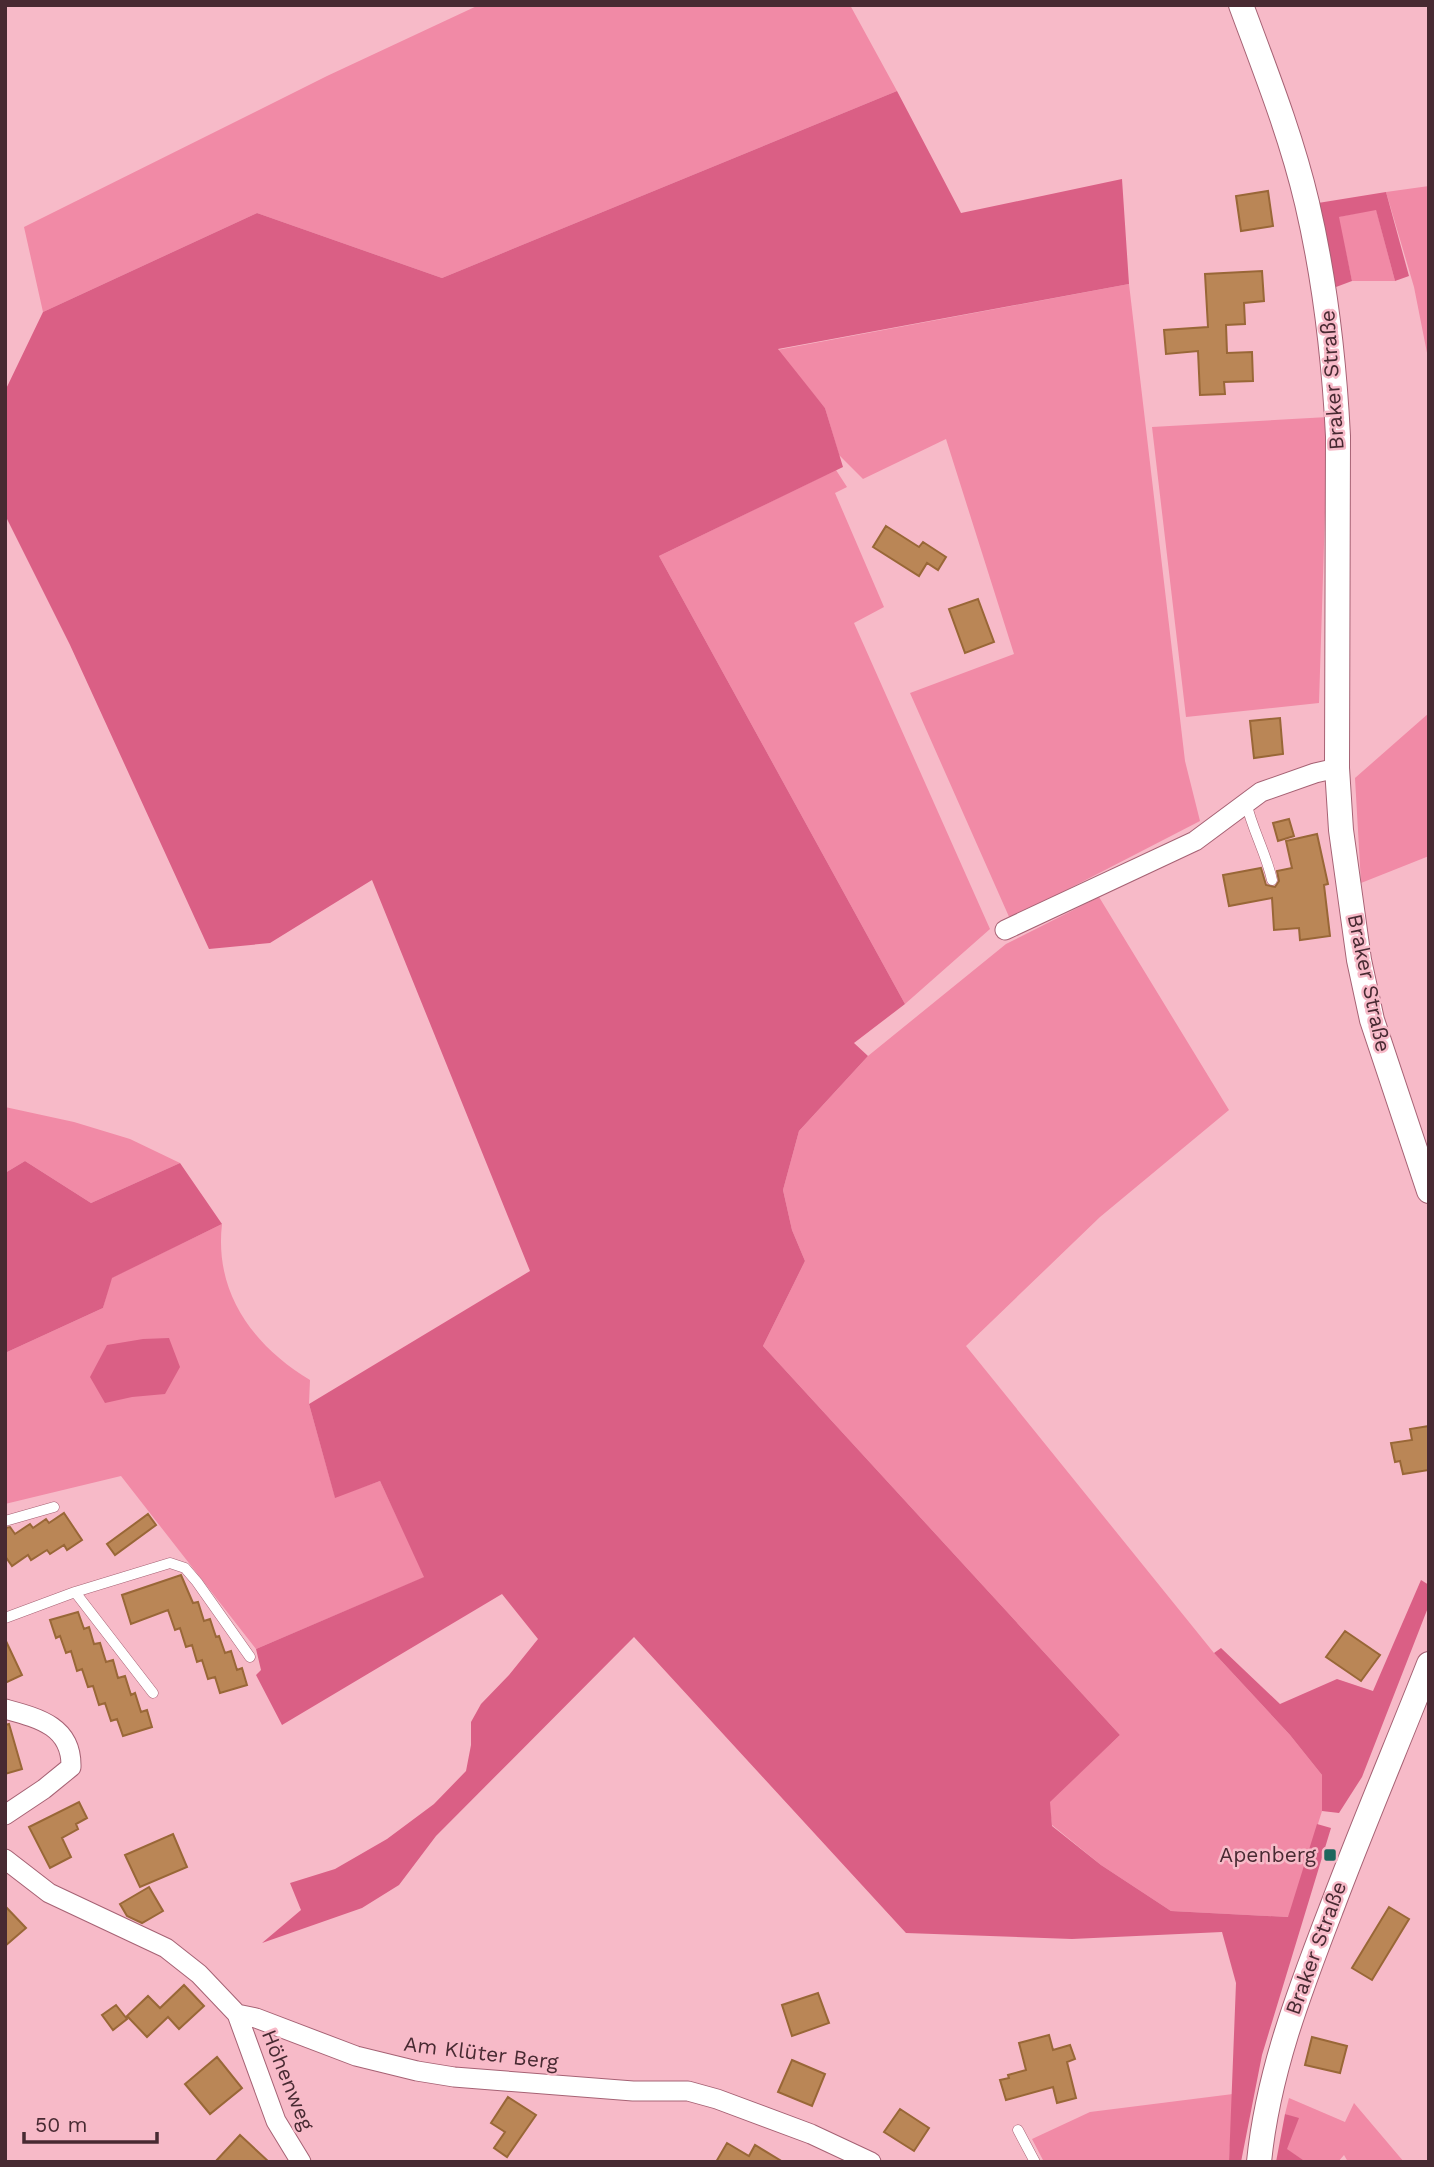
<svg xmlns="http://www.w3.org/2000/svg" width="1434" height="2167" font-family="'Work Sans',sans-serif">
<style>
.green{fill:#f18aa6}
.forest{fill:#da5f85}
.building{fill:#ba8656;stroke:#996737;stroke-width:2}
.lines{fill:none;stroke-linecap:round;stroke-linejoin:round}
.service-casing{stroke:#a66274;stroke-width:11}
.minor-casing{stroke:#a66274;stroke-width:21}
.tertiary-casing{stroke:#a66274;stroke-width:26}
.service{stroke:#fff;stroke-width:10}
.minor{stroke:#fff;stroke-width:19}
.tertiary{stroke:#fff;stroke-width:24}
.poi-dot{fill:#1e675e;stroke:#f7bac8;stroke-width:2.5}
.labels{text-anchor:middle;stroke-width:5;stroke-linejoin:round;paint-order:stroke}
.street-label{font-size:21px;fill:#482a32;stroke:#f7bac8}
.poi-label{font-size:21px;fill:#482a32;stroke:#f7bac8;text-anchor:end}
</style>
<rect width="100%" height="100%" fill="#f7bac8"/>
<path class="green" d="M479 5H850L897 91 442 278 257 213 43 312 24 227 327 76Z
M1429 186V363L1414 287 1386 192Z
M1376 209 1395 281H1352L1338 217Z
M1129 284 1185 761 1200 821 1010 919 910 693 1014 654 946 439 863 479 839 455 825 408 777 350Z
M1328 417 1319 703 1186 717 1152 427Z
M836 470 847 487 835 493 884 607 854 623 990 929 905 1004 659 556Z
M1429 713V856L1361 883 1355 778Z
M1099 897 1229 1110 1100 1217 966 1346 1214 1653 1290 1735 1322 1775V1811L1289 1917 1171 1911 1101 1865 1052 1825 1049 1802 1120 1735 763 1346 805 1261 792 1230 783 1190 799 1131 868 1056 1006 944Z
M5 1107 74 1122 130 1139 180 1163 91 1203 25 1161 5 1173Z
M222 1224C214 1294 254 1346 310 1380L309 1404 335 1497 380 1481 425 1577 256 1649 121 1476 5 1504V1353L103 1308 111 1278Z
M1233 2094 1229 2162H1044L1032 2139 1090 2112Z
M1289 2098 1345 2122 1354 2103 1404 2162H1348L1344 2155 1338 2162H1306L1286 2149 1298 2119 1285 2114Z"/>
<path class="forest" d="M897 91 961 213 1122 179 1129 284 778 349 825 408 843 467 659 556 905 1004 854 1043 868 1056 799 1131 783 1190 792 1230 805 1261 763 1346 1120 1735 1050 1802 1052 1826 1101 1865 1171 1911 1288 1917 1317 1824 1331 1828 1262 2055 1241 2162H1229L1236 1983 1222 1932 1072 1939 906 1933 634 1637 436 1836 399 1885 362 1908 262 1943 301 1910 290 1883 335 1869 387 1839 434 1804 466 1771 471 1745V1722L481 1704 509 1675 538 1639 502 1594 282 1725 256 1675 261 1670 256 1649 424 1577 380 1481 335 1498 309 1404 530 1271 372 880 270 943 209 949 70 645 5 515V391L43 312 257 213 442 278Z
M1386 192 1409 276 1395 281 1376 210 1339 217 1352 281 1336 287 1318 203Z
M25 1161 91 1203 180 1163 222 1224 112 1278 103 1308 5 1353V1173Z
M169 1338 180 1367 165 1394 132 1397 105 1403 90 1377 107 1345 143 1339Z
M1421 1580 1429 1585V1605L1362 1777 1339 1813 1322 1811V1775L1290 1735 1214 1653 1221 1648 1280 1704 1337 1679 1373 1691Z
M1285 2114 1299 2118 1287 2149 1306 2162H1276Z"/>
<path class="building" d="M1268 191 1273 226 1241 231 1236 196Z
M1262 271 1264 301 1244 303 1245 324 1226 325 1227 353 1252 352 1253 381 1224 382 1225 394 1200 395 1198 351 1166 354 1164 330 1208 327 1205 274Z
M886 526 919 547 923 542 946 557 938 570 927 563 919 576 873 547Z
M978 599 994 642 965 653 949 609Z
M1280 718 1283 754 1254 758 1250 721Z
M1289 819 1294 836 1278 841 1273 823Z
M1317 834 1328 884 1324 885 1330 936 1300 940 1299 928 1274 930 1272 898 1229 906 1223 875 1261 868 1266 885 1275 887 1279 881 1277 871 1292 868 1286 841Z
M1429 1426V1470L1403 1474 1400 1461 1395 1462 1391 1443 1412 1440 1410 1429Z
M64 1513 82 1540 67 1550 64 1545 50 1554 47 1550 31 1560 28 1555 12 1566 5 1556V1528L10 1527 15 1534 30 1524 33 1528 46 1519 49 1523Z
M148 1514 156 1525 115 1555 107 1544Z
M181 1575 193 1603 198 1602 204 1621 210 1619 216 1637 219 1636 225 1653 231 1651 237 1670 242 1668 247 1685 220 1693 215 1677 208 1679 202 1660 197 1662 192 1645 186 1647 180 1628 175 1630 168 1610 131 1624 122 1595Z
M78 1612 84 1629 89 1627 94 1644 100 1643 106 1662 113 1660 118 1678 125 1676 131 1695 135 1693 141 1712 147 1710 152 1727 123 1736 117 1719 111 1721 105 1703 99 1705 93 1686 88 1687 82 1669 77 1671 71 1651 66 1653 60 1636 56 1638 50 1620Z
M1345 1631 1380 1655 1361 1681 1326 1657Z
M5 1639 22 1675 5 1683Z
M9 1724 22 1769 5 1774V1725Z
M79 1802 87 1818 76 1824 78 1829 62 1838 71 1857 50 1868 29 1827Z
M173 1834 187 1867 140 1887 125 1855Z
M149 1887 163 1911 142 1923 127 1916 120 1904Z
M5 1906 26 1928 5 1946Z
M1389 1907 1409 1919 1372 1980 1352 1968Z
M184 1985 204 2006 179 2029 168 2017 147 2037 127 2016 148 1996 160 2008Z
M818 1993 829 2023 792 2036 782 2005Z
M116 2005 127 2019 113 2030 102 2015Z
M1049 2035 1053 2050 1070 2045 1075 2059 1067 2062 1076 2098 1057 2103 1053 2087 1006 2100 1000 2080 1009 2078 1008 2075 1026 2070 1019 2043Z
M1312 2037 1347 2046 1340 2073 1305 2065Z
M217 2057 242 2088 210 2114 185 2084Z
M792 2060 825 2074 812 2106 778 2092Z
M508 2097 536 2115 507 2157 494 2148 505 2132 491 2123Z
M900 2109 929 2128 914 2151 884 2132Z
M240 2135 269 2162H215Z
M727 2143 749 2156 755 2145 783 2162H716Z"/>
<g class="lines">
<defs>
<path id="service" d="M1246 802C1252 829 1266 853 1272 880
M5 1521 54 1507
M75 1592 153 1693
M5 1618 75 1592 170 1563 185 1568 197 1582 250 1657
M1018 2130 1035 2162"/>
<path id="minor" d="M1005 930 1195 841 1261 792 1315 773 1337 768
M5 1709C38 1718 72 1726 71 1767L44 1789 5 1815
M5 1859 49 1893 166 1948 199 1974 237 2014 256 2018 356 2056 417 2071 454 2077 633 2091H688L717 2099 811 2134 871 2162
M237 2014 276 2121 301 2162"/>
<path id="tertiary" d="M1241 5C1265 70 1291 135 1307 203 1325 280 1334 358 1338 436L1337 768 1341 830 1359 960 1372 1020 1429 1191
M1259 2162C1268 2072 1300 1990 1332 1907 1363 1825 1397 1745 1429 1664"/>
</defs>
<use href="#service" class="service-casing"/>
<use href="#minor" class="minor-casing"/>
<use href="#tertiary" class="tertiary-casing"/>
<use href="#service" class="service"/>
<use href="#minor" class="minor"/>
<use href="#tertiary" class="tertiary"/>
</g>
<rect class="poi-dot" x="1323" y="1848" width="14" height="14" rx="3.5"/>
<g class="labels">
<g class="street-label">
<text transform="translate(1332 380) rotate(-94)" y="7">Braker Straße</text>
<text transform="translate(1369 983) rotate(78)" y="7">Braker Straße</text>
<text transform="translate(1316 1948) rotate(-70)" y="7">Braker Straße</text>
<text transform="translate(481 2053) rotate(7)" y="7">Am Klüter Berg</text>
<text transform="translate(288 2080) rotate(68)" y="7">Höhenweg</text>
</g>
<g class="poi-label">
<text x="1316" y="1862">Apenberg</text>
</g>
</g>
<rect width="1434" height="2167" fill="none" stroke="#482a32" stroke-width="14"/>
<path d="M24 2132v10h133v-10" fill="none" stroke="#482a32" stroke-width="3.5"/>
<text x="35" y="2132" font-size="21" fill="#482a32" stroke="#f7bac8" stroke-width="5" paint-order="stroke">50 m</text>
</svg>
